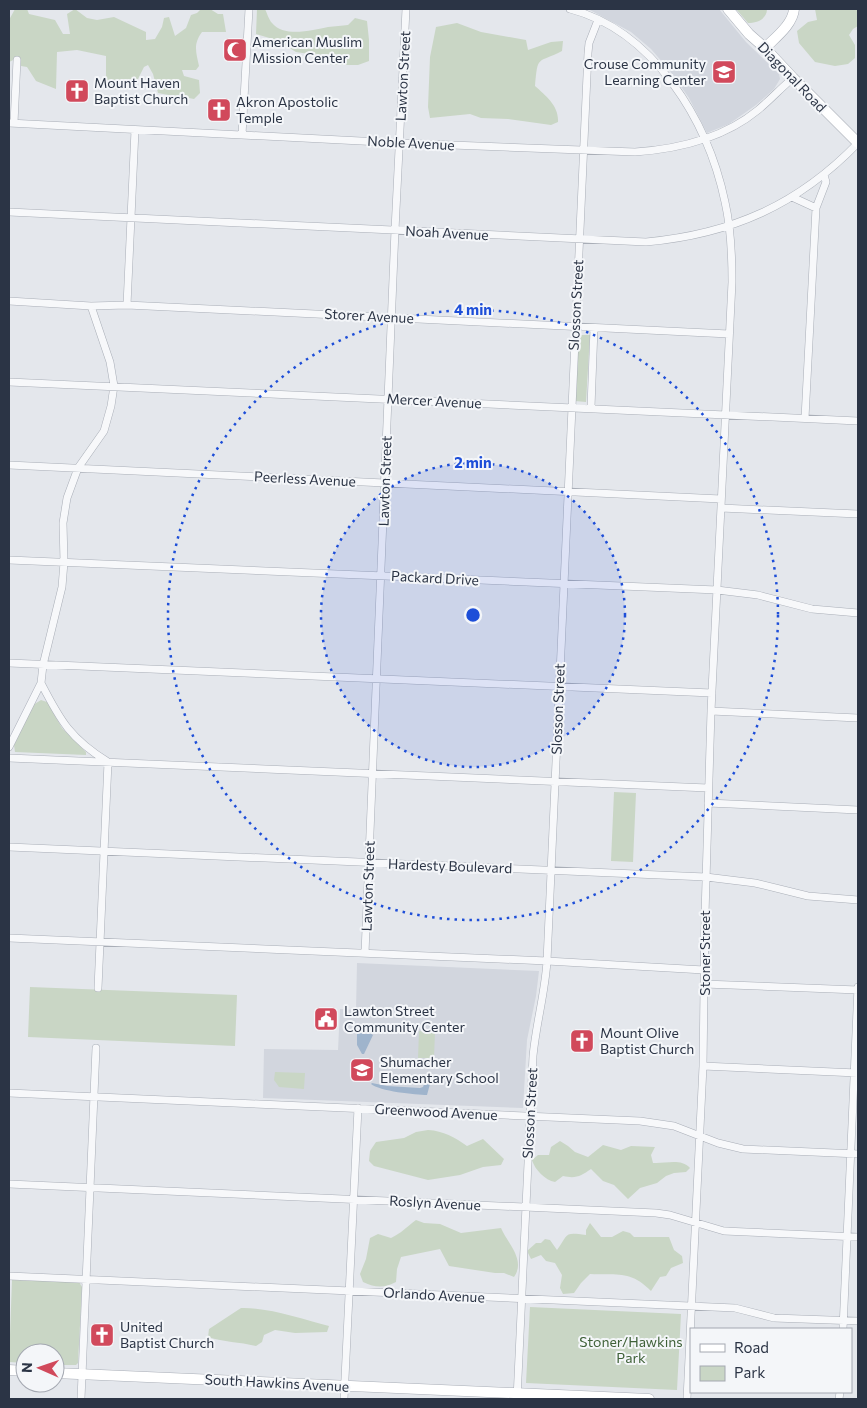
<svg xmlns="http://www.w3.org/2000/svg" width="867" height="1408" font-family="Commissioner,sans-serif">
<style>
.built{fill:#d2d6de}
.green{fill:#c9d6c5}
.water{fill:#9fb4cc}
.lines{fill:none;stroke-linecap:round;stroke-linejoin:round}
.street-casing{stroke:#a9aeb7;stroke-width:8}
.secondary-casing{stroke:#a9aeb7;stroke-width:11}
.street{stroke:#f7f8fa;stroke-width:7}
.secondary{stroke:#fff;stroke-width:10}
.ring{fill:none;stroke:#1d4ed8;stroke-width:2.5;stroke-dasharray:2.5 5}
.labels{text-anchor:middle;stroke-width:4;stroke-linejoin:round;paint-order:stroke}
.poi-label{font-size:14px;fill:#2b3445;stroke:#f4f6f9;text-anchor:start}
.street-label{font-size:14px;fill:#2b3445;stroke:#f4f6f9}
.park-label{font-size:14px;fill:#3f6138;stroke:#f4f6f9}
.centre{fill:#1d4ed8;stroke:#f4f6f9;stroke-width:2.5}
.ring-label{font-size:15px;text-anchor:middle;font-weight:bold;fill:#1d4ed8;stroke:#f4f6f9;stroke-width:4;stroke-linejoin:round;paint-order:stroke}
</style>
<rect width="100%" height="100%" fill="#e4e7ec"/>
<path class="built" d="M588 9H719L746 42 779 74 780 79 774 89 756 105 729 124 707 133 689 98 670 71 651 49 631 32Z
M357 963 539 971 536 996 527 1040 523 1108 263 1098 264 1049 338 1050 340 1009 356 1010Z"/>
<path class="green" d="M15 9H27L29 14 55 20 63 34H70L67 14 75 9 87 18 97 20 114 17 146 32V40L155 39 162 27 164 18 169 17 175 36 186 28 191 15 197 13 201 9H210L218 14H223L226 32H202C193 44 196 52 199 66L196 70H182L184 76 199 80 200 93 194 99C182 96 170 96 158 93L153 74 148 65 144 67 133 89 120 90 106 87V56L77 50 57 52 56 89 36 81 27 67 21 66 20 57 9 62V20Z
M257 9H265C267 13 269 20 272 23 284 38 313 30 328 27 335 26 342 26 348 25L355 18 367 21 369 40V61L358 65H332L309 54 296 52 276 40 256 34Z
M736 9H767C767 19 757 23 748 23Z
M815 9H858V26L853 29 849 35 855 45V58L848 64 835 66 815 62 799 43 797 31 808 22 817 20Z
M457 23 481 32 526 40 528 50 551 42 563 41 562 51C537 64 538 54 535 86 546 96 559 106 558 122L551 125 508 119 481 118 470 114 430 118 428 107 430 57 436 27Z
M578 335H590L586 402 575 401Z
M41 700 47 702 62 728 86 752V755L15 752 14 745 33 705Z
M614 792 636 793 633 862 611 861Z
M30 987 237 995 235 1046 28 1037Z
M419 1031 435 1032 434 1058H418Z
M275 1072 305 1073 304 1089 279 1087 274 1080Z
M428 1130C444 1131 454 1137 467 1146L483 1139 504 1159 501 1165 483 1167 460 1175 428 1180 374 1166 369 1161 370 1151 376 1142 404 1138 416 1132Z
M560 1141 568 1146 575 1152 588 1157 603 1145 621 1150 631 1146 655 1147 651 1155 653 1163C665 1164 681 1158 690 1168L686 1172 674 1173 666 1176 657 1183 640 1188 628 1199 614 1185 603 1181 591 1169C581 1176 576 1179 563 1176L555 1182C545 1180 535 1170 532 1160L538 1155H549L551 1147Z
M416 1220 424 1223 440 1224 461 1233 501 1228C508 1244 526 1260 514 1277L504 1273H495L449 1266 440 1249 401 1257 397 1269 396 1282C384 1288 376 1288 363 1282L360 1274 366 1259 370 1238 378 1234 391 1238C400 1234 408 1226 416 1220Z
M590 1223 601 1237H612L623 1231 630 1233 634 1237H669L674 1250 682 1256 683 1263 671 1268 666 1276 660 1277 651 1291C631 1270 616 1275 590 1274L581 1283 574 1293 563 1294 560 1288 562 1275 555 1263 546 1261 541 1255 531 1259 527 1251 536 1243H541L545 1239 550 1240 557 1250C569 1234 563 1232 586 1235V1230Z
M12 1280 79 1282 82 1287 78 1363 76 1365H55V1353H25V1363L9 1362Z
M530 1307 681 1314 677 1390 526 1383Z
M241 1308C267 1307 303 1319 329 1326L327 1332 295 1333 275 1330 264 1335 262 1342 256 1346C239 1342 224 1342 208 1337L209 1329Z"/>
<path class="water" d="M357 1031 364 1034 370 1033 373 1035 364 1054H362L357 1045Z
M425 1082H429L430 1084 427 1095C416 1095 379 1091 371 1084L372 1083 387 1086 420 1088 423 1087Z"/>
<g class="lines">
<defs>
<path id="street" d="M570 9C654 31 708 121 725 202 731 228 732 255 732 282L711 711 705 915 703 1066 687 1399
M9 123 400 143 635 152C678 149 724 138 758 110 770 100 781 88 793 78
M14 123 17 60
M242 135 249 9
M792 197 816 208
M9 212 646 242C732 234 798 205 858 143
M9 301 91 306 127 305 729 334
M127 305 135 130
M9 382 858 421
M591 407 594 328
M805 418 816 208 826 182 824 175
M9 465 721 499
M721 508 858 514
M9 560 717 590 758 595 812 609 858 613
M9 663 712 693
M41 683C61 722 71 739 108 762L98 988
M711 711 858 718
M9 747 41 683 43 665 62 587 64 562 63 523 67 498 78 468 104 431 111 406 114 386 110 362 91 306
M9 758 708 788
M708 803 858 810
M9 847 706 877 755 883 808 896 858 900
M9 938 547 961 704 970
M365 953 395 230 406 9
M704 984 858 990
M703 1066 857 1073
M9 1093 640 1121 674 1126 718 1143 743 1149 858 1154
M9 1184 656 1213 670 1215 724 1231 858 1237
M9 1276 735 1308 774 1318 858 1321
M843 1329 858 987
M81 1399 96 1048
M344 1399 358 1108
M517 1399 533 1056C536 1024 545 993 547 961L588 53 589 43 598 20
M839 1399 840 1392"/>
<path id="secondary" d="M728 9 749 34 765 48 793 78 858 143
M765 48C776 37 793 24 794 9
M9 1370 25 1371
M55 1373 649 1399"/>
</defs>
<use href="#street" class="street-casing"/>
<use href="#secondary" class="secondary-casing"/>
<use href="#street" class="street"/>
<use href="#secondary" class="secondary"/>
</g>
<circle cx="473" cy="615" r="152" fill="#1d4ed8" fill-opacity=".12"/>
<g class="ring">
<circle cx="473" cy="615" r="152"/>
<circle cx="473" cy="615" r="305"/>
</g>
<defs>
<symbol id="mosque-square" viewBox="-11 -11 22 22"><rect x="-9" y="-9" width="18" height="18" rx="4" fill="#d1495b" stroke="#f4f6f9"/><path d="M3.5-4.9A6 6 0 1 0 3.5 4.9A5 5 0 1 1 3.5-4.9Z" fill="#fff"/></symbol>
<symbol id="school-square" viewBox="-11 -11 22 22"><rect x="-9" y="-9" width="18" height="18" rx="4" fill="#d1495b" stroke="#f4f6f9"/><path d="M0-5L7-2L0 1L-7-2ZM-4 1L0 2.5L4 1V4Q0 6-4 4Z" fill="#fff"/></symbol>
<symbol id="church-square" viewBox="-11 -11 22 22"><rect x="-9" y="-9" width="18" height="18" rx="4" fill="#d1495b" stroke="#f4f6f9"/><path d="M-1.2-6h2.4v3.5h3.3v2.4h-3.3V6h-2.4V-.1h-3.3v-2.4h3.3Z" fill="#fff"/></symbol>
<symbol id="civic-square" viewBox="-11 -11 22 22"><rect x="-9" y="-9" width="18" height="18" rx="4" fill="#d1495b" stroke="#f4f6f9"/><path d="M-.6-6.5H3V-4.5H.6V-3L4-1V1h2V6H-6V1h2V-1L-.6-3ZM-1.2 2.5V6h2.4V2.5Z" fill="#fff"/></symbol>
</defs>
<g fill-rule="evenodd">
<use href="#mosque-square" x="221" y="36" width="28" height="28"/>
<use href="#school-square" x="710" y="58" width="28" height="28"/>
<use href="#church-square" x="63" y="77" width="28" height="28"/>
<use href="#church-square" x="205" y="96" width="28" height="28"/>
<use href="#civic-square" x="312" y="1005" width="28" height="28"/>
<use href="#church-square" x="568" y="1027" width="28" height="28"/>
<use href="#school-square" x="348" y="1056" width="28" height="28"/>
<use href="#church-square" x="88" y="1321" width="28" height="28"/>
</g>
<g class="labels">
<g class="poi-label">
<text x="252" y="47">American Muslim<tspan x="252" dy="16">Mission Center</tspan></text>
<text x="706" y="69" text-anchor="end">Crouse Community<tspan x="706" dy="16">Learning Center</tspan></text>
<text x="94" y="88">Mount Haven<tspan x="94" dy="16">Baptist Church</tspan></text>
<text x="236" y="107">Akron Apostolic<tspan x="236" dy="16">Temple</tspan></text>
<text x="344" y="1016">Lawton Street<tspan x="344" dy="16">Community Center</tspan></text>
<text x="600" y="1038">Mount Olive<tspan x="600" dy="16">Baptist Church</tspan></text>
<text x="380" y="1067">Shumacher<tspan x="380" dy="16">Elementary School</tspan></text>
<text x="120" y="1332">United<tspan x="120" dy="16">Baptist Church</tspan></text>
</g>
<g class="street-label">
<text transform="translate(403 76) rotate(-87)" y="5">Lawton Street</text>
<text transform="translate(792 77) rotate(46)" y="5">Diagonal Road</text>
<text transform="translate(411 143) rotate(3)" y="5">Noble Avenue</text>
<text transform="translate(447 233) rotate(3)" y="5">Noah Avenue</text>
<text transform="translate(576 305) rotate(-87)" y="5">Slosson Street</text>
<text transform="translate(369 316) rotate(3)" y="5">Storer Avenue</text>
<text transform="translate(434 401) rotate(3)" y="5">Mercer Avenue</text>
<text transform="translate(305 479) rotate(3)" y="5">Peerless Avenue</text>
<text transform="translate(385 481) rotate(-88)" y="5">Lawton Street</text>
<text transform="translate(435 578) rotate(3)" y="5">Packard Drive</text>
<text transform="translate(558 709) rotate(-88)" y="5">Slosson Street</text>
<text transform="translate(450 866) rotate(2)" y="5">Hardesty Boulevard</text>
<text transform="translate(368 886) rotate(-88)" y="5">Lawton Street</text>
<text transform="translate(705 953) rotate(-90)" y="5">Stoner Street</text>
<text transform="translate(436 1112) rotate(3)" y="5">Greenwood Avenue</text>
<text transform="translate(530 1113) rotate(-87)" y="5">Slosson Street</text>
<text transform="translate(435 1203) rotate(3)" y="5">Roslyn Avenue</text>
<text transform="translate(434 1295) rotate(3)" y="5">Orlando Avenue</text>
<text transform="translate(277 1383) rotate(3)" y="5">South Hawkins Avenue</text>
</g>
<g class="park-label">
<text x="631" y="1347">Stoner/Hawkins<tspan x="631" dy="16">Park</tspan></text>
</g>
</g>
<circle cx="473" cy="615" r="8" class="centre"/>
<g class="ring-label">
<text x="473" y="315">4 min</text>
<text x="473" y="468">2 min</text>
</g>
<rect width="867" height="1408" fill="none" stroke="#2b3445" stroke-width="20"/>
<rect x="690" y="1328" width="162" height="65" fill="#f4f6f9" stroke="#a4a8b1"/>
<rect x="700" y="1344" width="25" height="8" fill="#ffffff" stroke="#a4a8b1"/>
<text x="734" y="1353" font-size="15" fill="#2b3445">Road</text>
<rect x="700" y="1366" width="25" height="15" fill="#c9d6c5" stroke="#a4a8b1"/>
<text x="734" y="1378" font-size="15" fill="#2b3445">Park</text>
<g transform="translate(40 1368) rotate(272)"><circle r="24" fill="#f4f6f9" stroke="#a4a8b1"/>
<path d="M0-4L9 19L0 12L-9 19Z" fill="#d1495b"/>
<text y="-8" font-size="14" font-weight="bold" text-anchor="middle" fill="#2b3445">N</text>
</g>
</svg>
